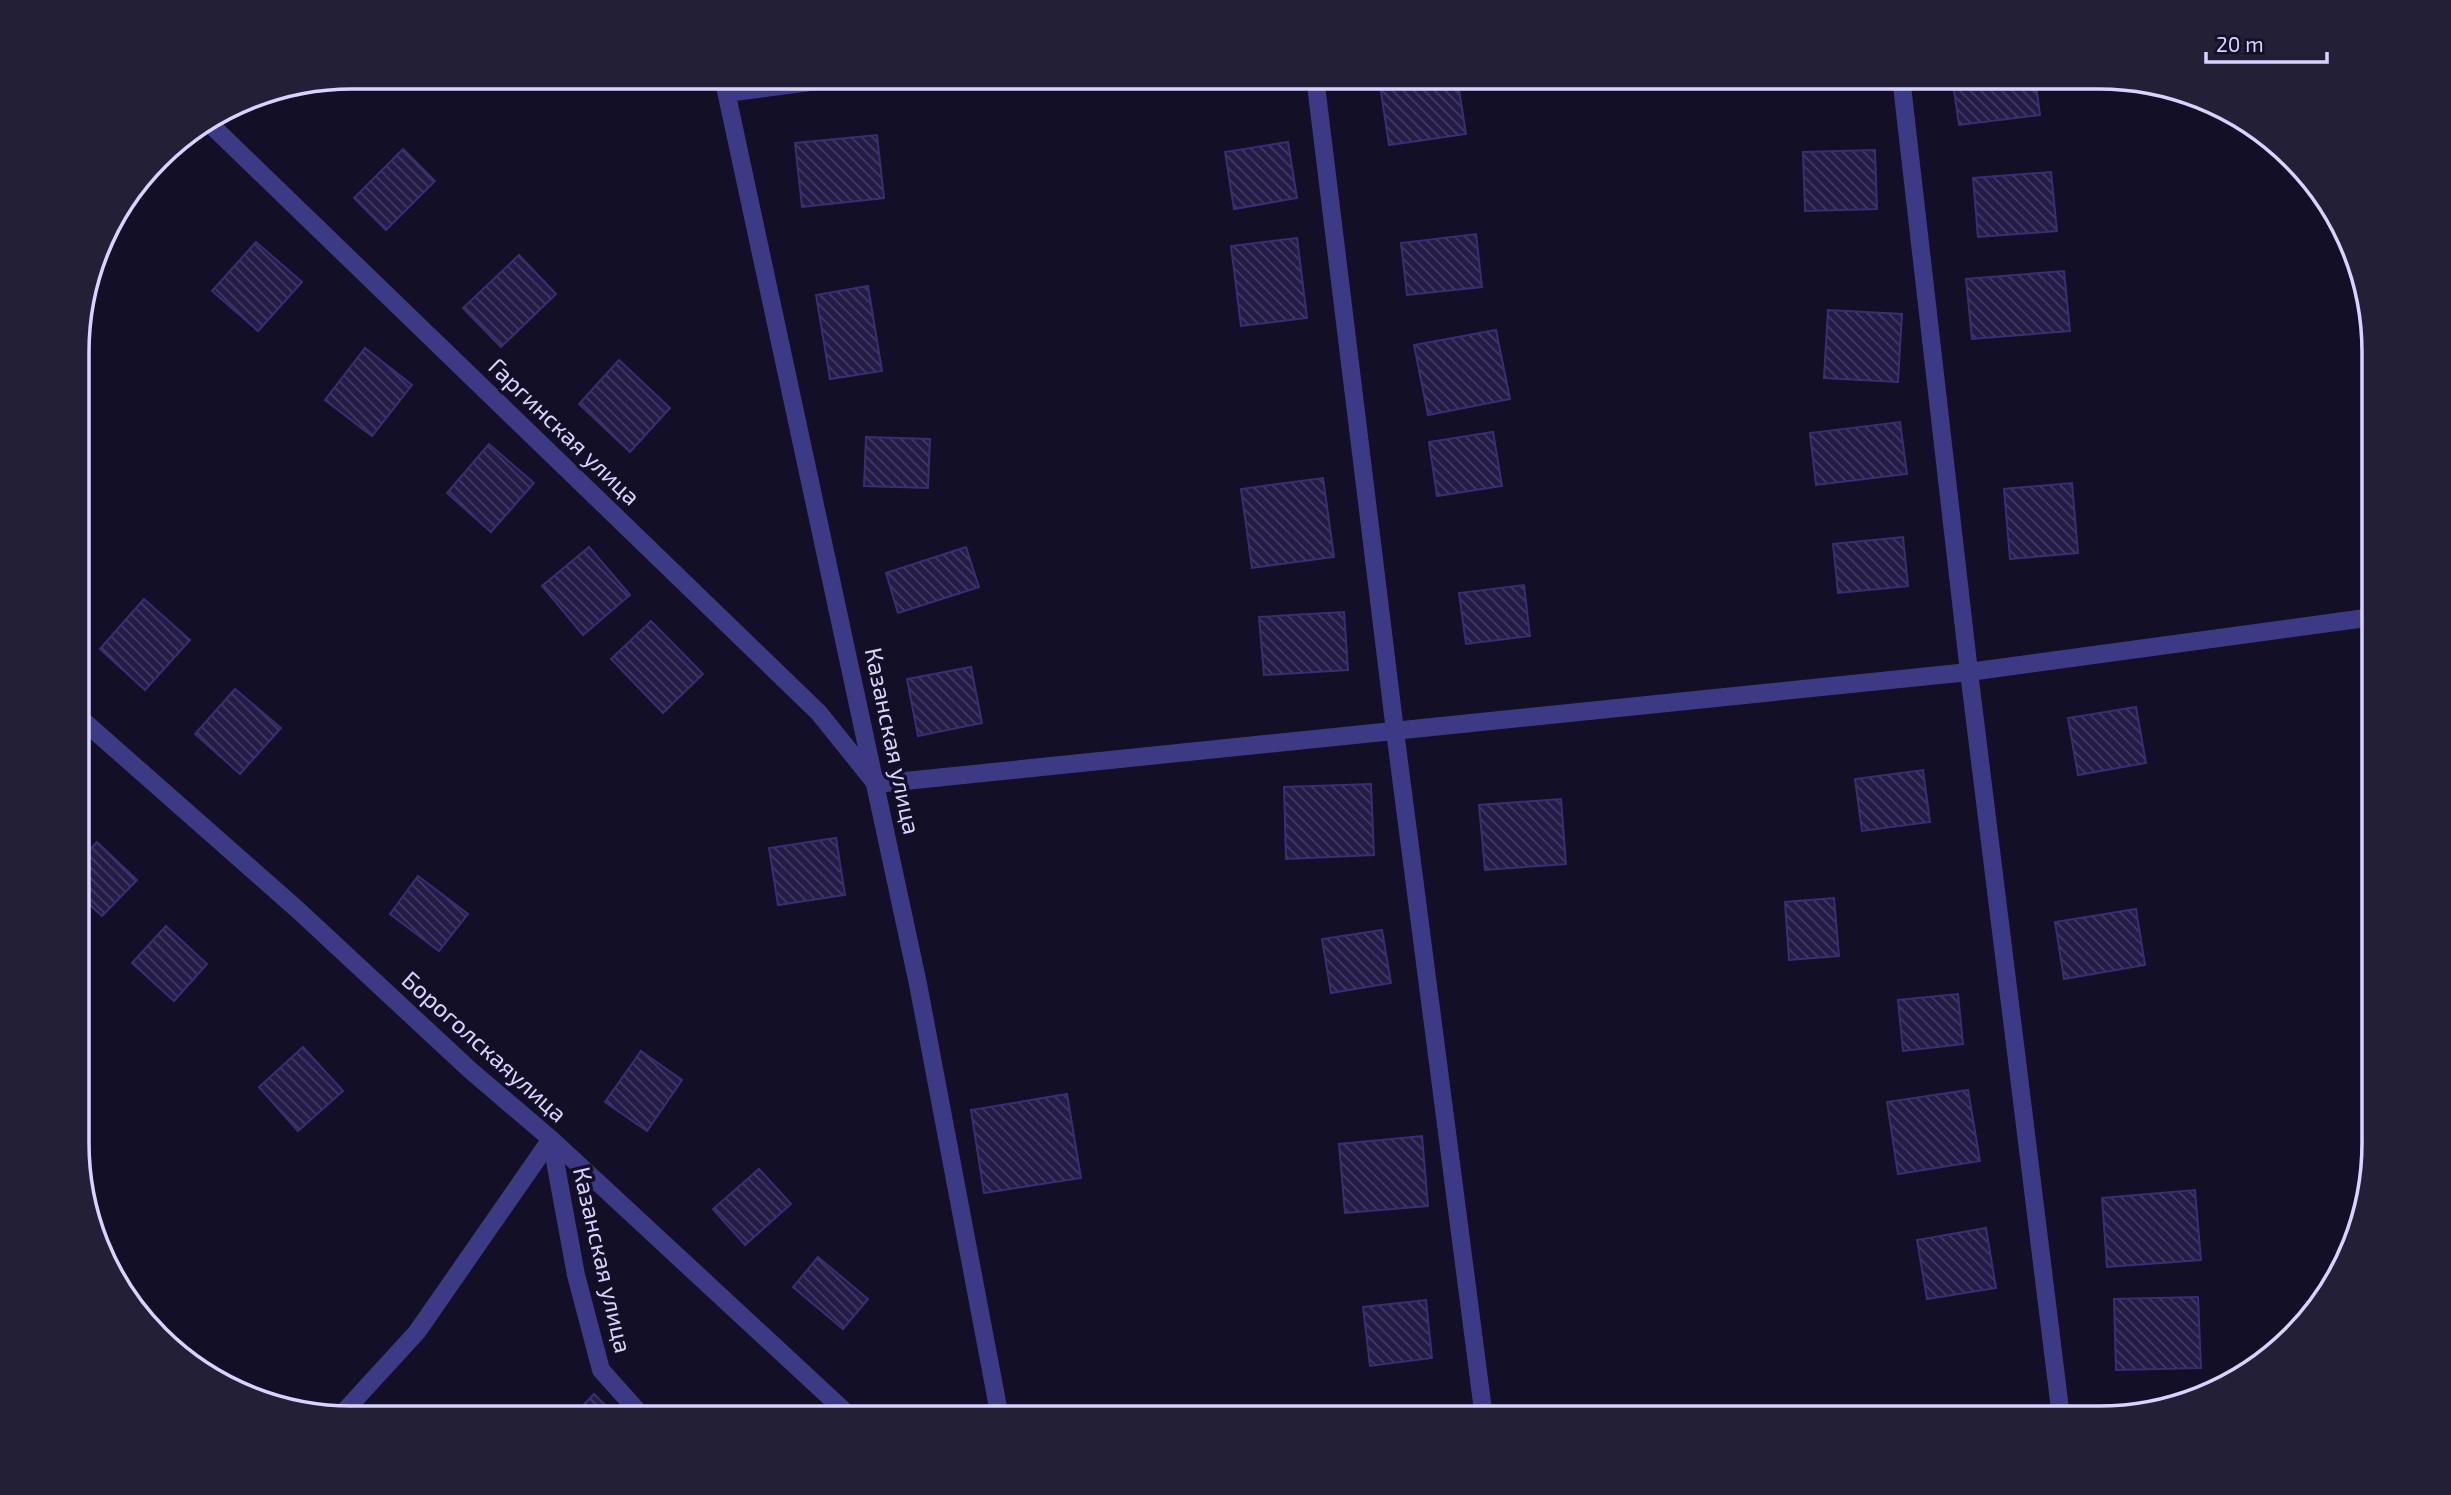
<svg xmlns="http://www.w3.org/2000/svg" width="2451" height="1495" font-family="'Exo 2',sans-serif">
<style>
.building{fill:url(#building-back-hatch);stroke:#3b2d73;stroke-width:2}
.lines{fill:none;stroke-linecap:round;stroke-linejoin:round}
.minor{stroke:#3d3a85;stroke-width:18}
.labels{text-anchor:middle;stroke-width:7;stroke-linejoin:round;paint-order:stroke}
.street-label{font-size:24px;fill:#d9d4ff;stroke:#130f26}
.rim{fill:none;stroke:#d9d4ff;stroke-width:3.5}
</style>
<defs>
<pattern id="building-back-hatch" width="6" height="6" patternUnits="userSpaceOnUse" patternTransform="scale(1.75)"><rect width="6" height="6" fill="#241b47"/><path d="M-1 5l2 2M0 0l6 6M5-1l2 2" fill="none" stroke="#433b63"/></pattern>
</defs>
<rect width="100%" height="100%" fill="#130f26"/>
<path class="building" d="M1436 77H1457L1466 134 1389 145 1380 85Z
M1952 77H2035L2040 115 1959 125Z
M877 135 884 198 802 207 795 143Z
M1288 142 1297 198 1234 209 1225 152Z
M403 149 435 181 386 230 354 198Z
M1875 150 1877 209 1805 211 1803 152Z
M2051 172 2057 231 1978 237 1973 178Z
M1476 234 1482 287 1407 295 1401 243Z
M1297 238 1307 318 1241 326 1231 246Z
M256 242 302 282 258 331 212 291Z
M519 255 556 294 501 347 463 308Z
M2064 271 2070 331 1972 339 1966 279Z
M868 286 882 371 830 379 816 295Z
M1828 310 1902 314 1898 382 1824 378Z
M1496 330 1510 399 1428 415 1414 345Z
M365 348 412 385 372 436 325 400Z
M619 360 670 408 630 452 579 404Z
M1900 422 1907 474 1816 485 1810 433Z
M1493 432 1502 486 1437 496 1429 442Z
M866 437 930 439 928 488 864 486Z
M489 444 534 483 491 532 447 493Z
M1323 478 1334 557 1252 568 1241 489Z
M2072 483 2078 553 2010 559 2004 489Z
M79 525 89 533 79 544Z
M1903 537 1908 586 1838 593 1833 544Z
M589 547 630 595 583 635 542 586Z
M966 547 979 587 898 613 886 573Z
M1524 585 1530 636 1466 644 1459 593Z
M144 599 190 640 145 690 100 649Z
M1344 612 1348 670 1264 675 1259 617Z
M651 621 703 674 663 713 611 659Z
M971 667 982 723 918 736 907 679Z
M235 689 281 728 240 774 195 734Z
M2136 707 2146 763 2078 775 2068 718Z
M1923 770 1930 822 1862 831 1855 779Z
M1371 784 1374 855 1286 859 1284 787Z
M1561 799 1566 864 1485 870 1479 805Z
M836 838 845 895 778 905 769 848Z
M97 842 137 880 102 916 79 895V861Z
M418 876 468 914 439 951 390 914Z
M1834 898 1839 956 1789 960 1785 902Z
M2136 909 2145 965 2064 979 2055 922Z
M166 926 207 964 174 1001 132 963Z
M1382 930 1391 983 1331 993 1322 939Z
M1958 994 1963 1044 1903 1051 1898 1000Z
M303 1047 343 1091 298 1131 259 1087Z
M641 1051 682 1080 647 1131 605 1102Z
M1968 1090 1980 1161 1898 1174 1887 1102Z
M1067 1094 1081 1178 984 1193 971 1110Z
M1422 1136 1428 1206 1345 1213 1339 1144Z
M759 1169 791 1204 745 1245 713 1209Z
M2195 1190 2201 1260 2107 1267 2102 1198Z
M1986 1228 1996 1288 1927 1299 1917 1240Z
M818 1257 868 1299 843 1329 793 1287Z
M2198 1297 2201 1368 2116 1370 2114 1299Z
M1426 1300 1432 1358 1370 1366 1363 1307Z
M594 1394 618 1418H571Z"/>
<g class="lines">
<path class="minor" d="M723 77 918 984 1000 1418
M1315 77 1395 731 1484 1418
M1901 77 1969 672 2061 1417
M727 93 848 77
M208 122 819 713 876 784 1969 672 2373 617
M79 717 299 911 470 1070 551 1139 852 1418
M551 1139 576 1275 601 1370 644 1418
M340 1416 417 1332 551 1139"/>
</g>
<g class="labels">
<g class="street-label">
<text transform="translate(564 432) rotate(44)" y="8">Гаргинская улица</text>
<text transform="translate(892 741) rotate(78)" y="8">Казанская улица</text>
<text transform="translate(484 1047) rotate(42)" y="8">Бороголскаяулица</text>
<text transform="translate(602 1260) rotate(77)" y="8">Казанская улица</text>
</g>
</g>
<path d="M0 0H2451V1495H0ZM352 89H2099A263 263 0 0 1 2362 352V1143A263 263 0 0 1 2099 1406H352A263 263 0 0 1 89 1143V352A263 263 0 0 1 352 89Z" fill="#231f37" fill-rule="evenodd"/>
<path class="rim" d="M352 89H2099A263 263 0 0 1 2362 352V1143A263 263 0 0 1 2099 1406H352A263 263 0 0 1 89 1143V352A263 263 0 0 1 352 89Z"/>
<path d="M2206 52v10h121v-10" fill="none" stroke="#d9d4ff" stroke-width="3.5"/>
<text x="2216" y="52" font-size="21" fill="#d9d4ff" stroke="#130f26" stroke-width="5" paint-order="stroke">20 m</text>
</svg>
